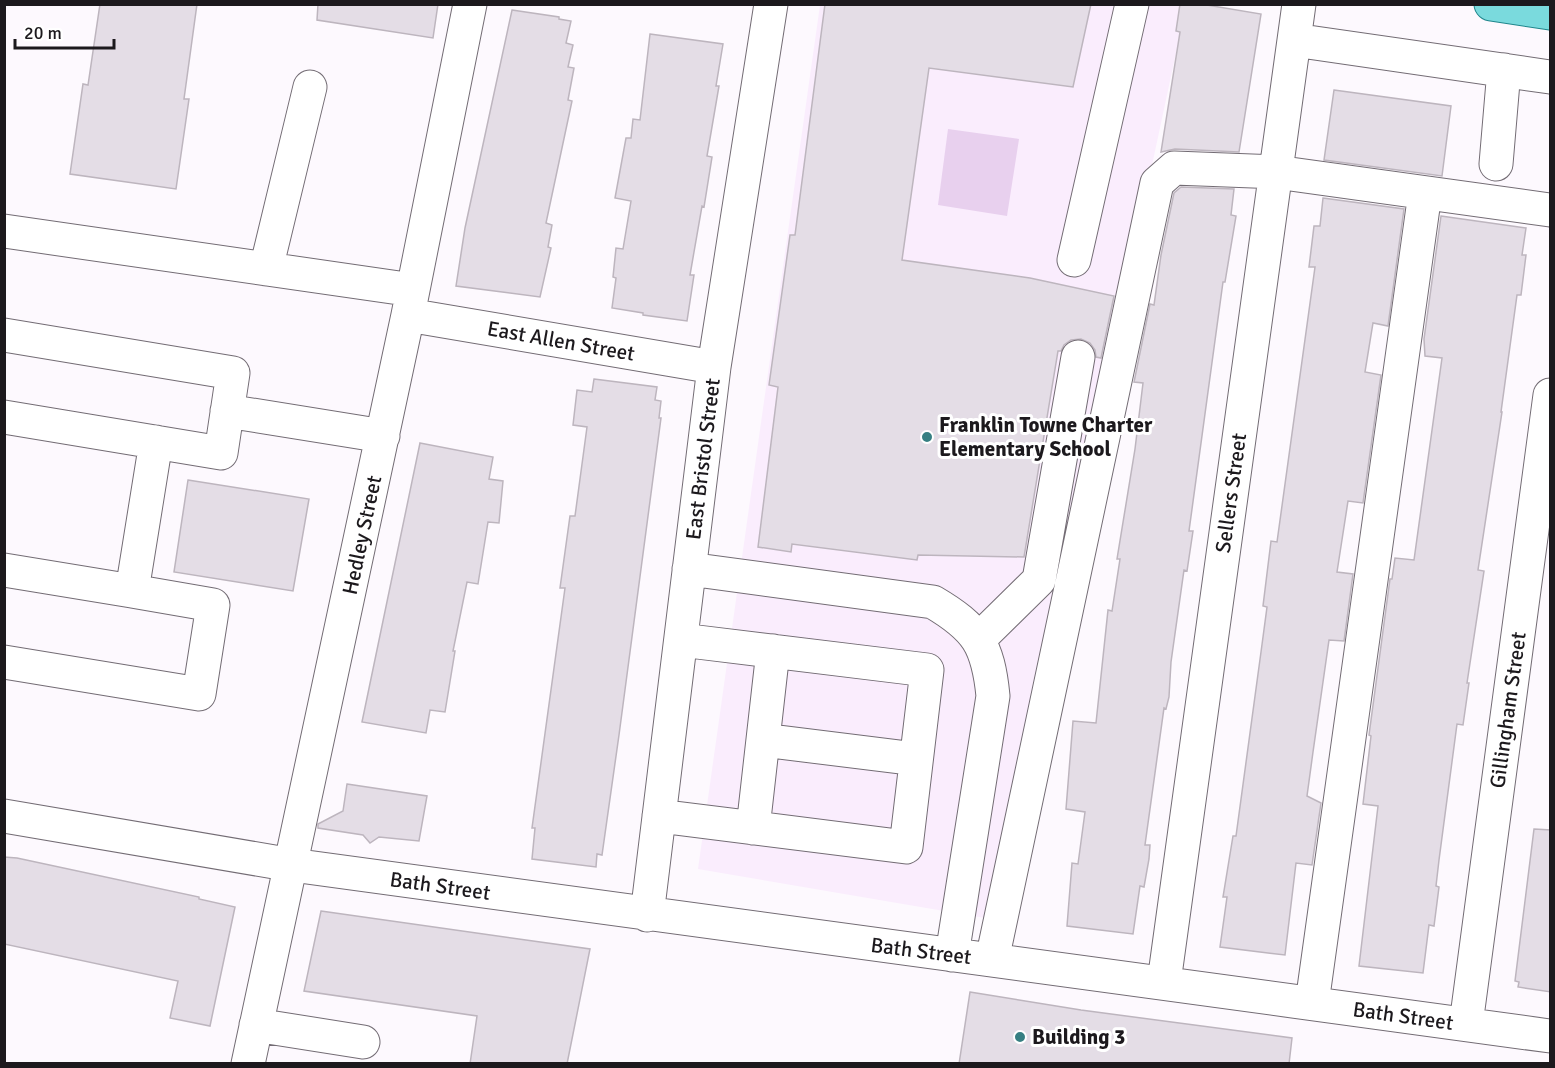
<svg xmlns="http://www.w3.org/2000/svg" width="1555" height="1068" font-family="Signika,sans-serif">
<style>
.built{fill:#faedfd}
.green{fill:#e8d0ee}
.building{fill:#e4dde6;stroke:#bdb5be;stroke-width:1.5}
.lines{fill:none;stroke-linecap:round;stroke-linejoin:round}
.minor-casing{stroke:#736c74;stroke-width:35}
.major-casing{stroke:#1f868c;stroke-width:35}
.minor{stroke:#fff;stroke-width:33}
.major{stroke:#7adadd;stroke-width:33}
.poi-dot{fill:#367f82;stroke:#fff;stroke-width:2}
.labels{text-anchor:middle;stroke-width:6;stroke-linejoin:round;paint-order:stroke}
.street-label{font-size:21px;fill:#1c191d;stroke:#fff}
.poi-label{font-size:21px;font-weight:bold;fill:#1c191d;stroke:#fff;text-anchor:start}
</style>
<rect width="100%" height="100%" fill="#fdf9fe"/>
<path class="built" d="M1178 4 1186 6 991 919 698 869 820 5Z"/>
<path class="green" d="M948 129 1019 139 1007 216 938 205Z"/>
<path class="building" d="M100 4H197L184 99H189L176 189 70 174 83 84 88 85Z
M318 4H438L433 38 317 20Z
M825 4H1091L1073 87 929 68 902 260 1030 278 1114 296 1101 358 1096 357 1095 350 1090 343 1081 339 1071 340 1064 345 1061 351H1058L1024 557 918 555 917 560 792 544 791 552 758 547 778 387 769 385 790 235H795Z
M1180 4H1201L1261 14 1239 152 1175 149 1161 152 1180 32 1176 31Z
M512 10 559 17V19L571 21 566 43 573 45 568 67 574 68 568 100 572 101 546 223 552 225 548 247 551 248 540 297 456 286 465 228Z
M650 34 723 44 716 86H719L707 156 712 157 704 207 702 206 690 275H694L687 321 643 315V313L612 308 616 278 613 277 616 248 623 249 631 201 615 198 626 138H631L633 119 640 120Z
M1334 90 1451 106 1442 176 1324 160Z
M1181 187 1234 189 1231 215 1236 216 1225 282H1223L1189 531H1193L1187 571 1184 570 1171 662 1169 697 1166 709 1164 708 1145 845H1150L1149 859 1144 887 1140 886 1133 934 1067 926 1072 863 1078 864 1085 812 1066 809 1073 721 1096 723 1108 610 1112 611 1120 559H1117L1135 449 1143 383 1134 382 1150 304 1154 305 1161 255 1174 193Z
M1323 198 1404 209 1388 326 1373 323 1365 372 1381 375 1363 503 1348 501 1337 572 1353 574 1344 641 1329 640 1313 752 1307 796 1321 803 1312 865 1296 863 1285 955 1220 947 1227 897H1223L1233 836H1236L1261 652 1267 607 1263 606 1271 541 1277 542 1315 267H1309L1314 226H1320Z
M1441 216 1526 228 1522 255H1526L1521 295H1517L1501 412H1502L1478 570 1484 571 1467 683H1469L1463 725 1457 724 1439 860 1436 886 1439 887 1434 926 1429 925 1423 973 1359 966 1378 806 1363 804 1371 736 1369 735 1390 579H1392L1395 558 1414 560 1442 358 1425 356 1424 339Z
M594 379 657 387 655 400 661 401 659 418H661L619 735 602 855 597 854 596 867 532 859 535 828H532L565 588H560L570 516H575L587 427 573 425 577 390 592 392Z
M420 443 493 457 489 479 503 481 499 523 488 522 478 584 467 582 453 651H455L445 712 430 710 426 733 362 722Z
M188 480 309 499 293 591 174 572Z
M347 784 427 796 419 841 379 837 370 843 363 835 318 828V824L343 811Z
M1534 829 1551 830V992L1518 987 1519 982 1515 981Z
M4 857 17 858 199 897V899L235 907 210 1026 170 1018 178 981 4 944Z
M321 911 590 949 567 1064H470L477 1016 304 991Z
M970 992 1081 1010 1292 1038 1289 1064H959Z"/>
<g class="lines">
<defs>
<path id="minor" d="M1294 40 1550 77
M1496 164 1504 70
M4 231 413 290
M1074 260 1132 4
M266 269 310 87
M408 315 714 367
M4 335 233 373 221 453 4 417
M227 411 383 436
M689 569 933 602C977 628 988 645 993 696L952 955
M4 570 132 591
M979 639 1039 580 1078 357
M4 662 199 694 213 605 132 591 156 442
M763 740 916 759
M4 816 292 865 1550 1036
M659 816 906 847 927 670 681 640
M753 828 773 651
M647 915 714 367 771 4
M992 960 1157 183 1174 168 1276 172 1550 210
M1164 982 1299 4
M1312 1003 1425 193
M1466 1024 1550 395
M256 1025 363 1042
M248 1064 408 315 470 4"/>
<path id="major" d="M1491 4 1550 13"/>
</defs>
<use href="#minor" class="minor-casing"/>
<use href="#major" class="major-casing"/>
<use href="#minor" class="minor"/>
<use href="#major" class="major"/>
</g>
<g class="poi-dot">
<circle cx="927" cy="437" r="6"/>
<circle cx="1020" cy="1037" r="6"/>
</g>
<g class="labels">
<g class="street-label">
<text transform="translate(561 341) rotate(10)" y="7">East Allen Street</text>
<text transform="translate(703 459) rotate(-83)" y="7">East Bristol Street</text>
<text transform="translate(1231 493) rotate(-82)" y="7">Sellers Street</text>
<text transform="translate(362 535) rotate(-78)" y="7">Hedley Street</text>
<text transform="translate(1508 710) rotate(-82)" y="7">Gillingham Street</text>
<text transform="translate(440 886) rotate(8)" y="7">Bath Street</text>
<text transform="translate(921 951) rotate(7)" y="7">Bath Street</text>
<text transform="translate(1403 1016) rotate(8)" y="7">Bath Street</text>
</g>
<g class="poi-label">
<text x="939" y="432">Franklin Towne Charter<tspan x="939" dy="24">Elementary School</tspan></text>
<text x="1032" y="1044">Building 3</text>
</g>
</g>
<rect width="1555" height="1068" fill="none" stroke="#1c191d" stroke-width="12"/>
<path d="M15 39v9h99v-9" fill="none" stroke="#1c191d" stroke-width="3"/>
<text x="24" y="39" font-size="18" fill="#1c191d" stroke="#ffffff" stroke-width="4.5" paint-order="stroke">20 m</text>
</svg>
